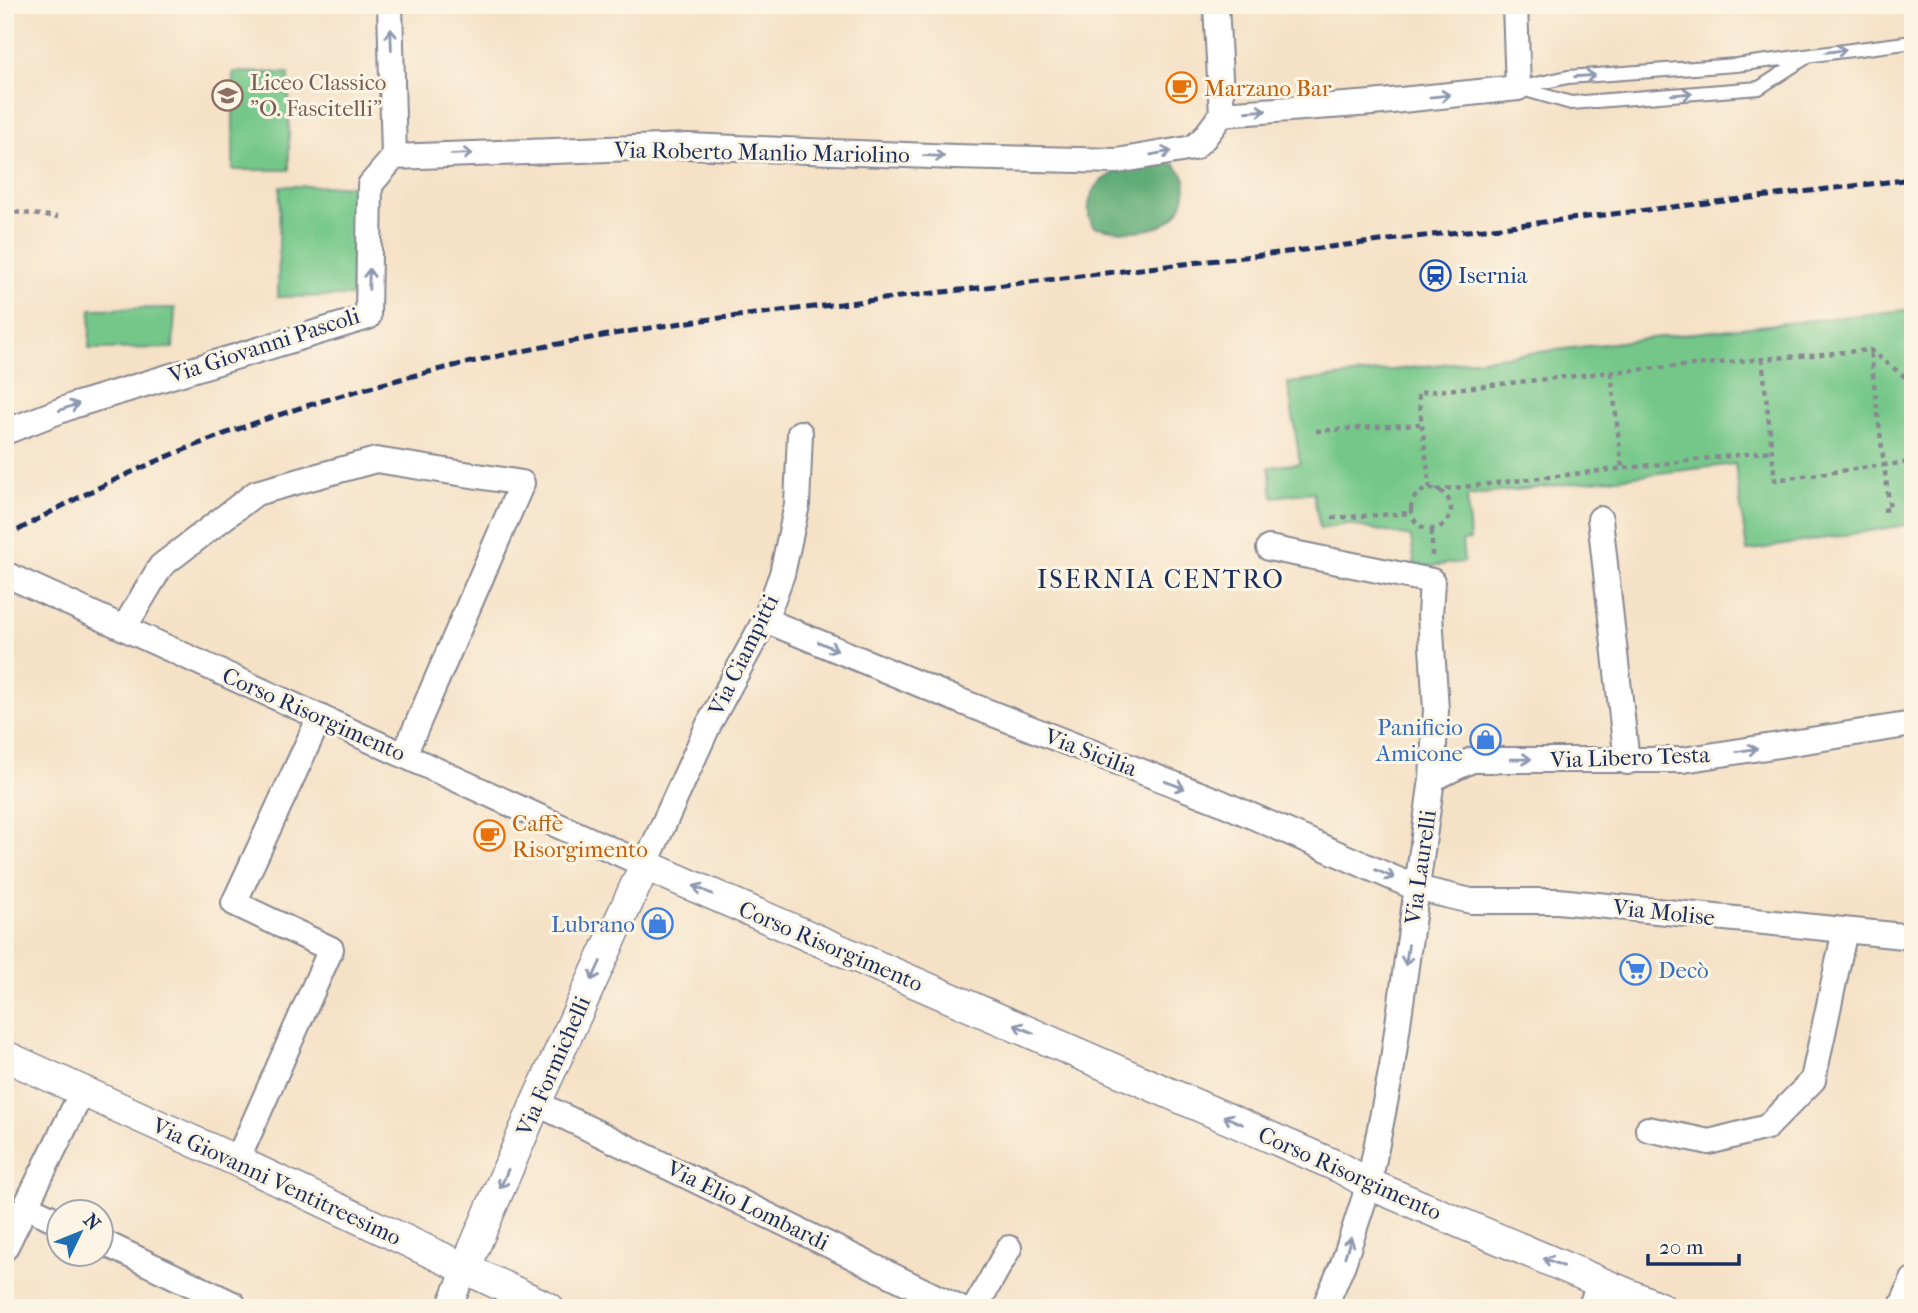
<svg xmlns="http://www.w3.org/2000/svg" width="1918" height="1313" font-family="'IM FELL French Canon',serif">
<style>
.green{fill:#74c789;stroke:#487b74;stroke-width:2}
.forest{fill:#5fac75;stroke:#3d6e6a;stroke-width:2}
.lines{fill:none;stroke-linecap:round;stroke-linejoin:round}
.service-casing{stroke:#888892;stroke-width:16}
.minor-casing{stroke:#888892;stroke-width:28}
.tertiary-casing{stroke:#888892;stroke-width:33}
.path{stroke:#888892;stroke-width:4.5;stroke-dasharray:5 5;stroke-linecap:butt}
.service{stroke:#fff;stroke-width:12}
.minor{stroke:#fff;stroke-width:24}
.tertiary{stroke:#fff;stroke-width:30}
.rail{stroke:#1b2f5e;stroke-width:5;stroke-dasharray:10 5;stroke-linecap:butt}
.oneway{stroke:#8d97ae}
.labels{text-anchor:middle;stroke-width:6;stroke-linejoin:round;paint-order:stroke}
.education-label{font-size:23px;fill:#785e54;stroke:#fcf5e5;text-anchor:start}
.food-label{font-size:23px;fill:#c56008;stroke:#fcf5e5;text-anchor:start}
.street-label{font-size:23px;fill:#1b2f5e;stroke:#fcf5e5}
.transit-label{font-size:23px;fill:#164399;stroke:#fcf5e5;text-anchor:start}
.shop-label{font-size:23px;fill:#366cbe;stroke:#fcf5e5;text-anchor:end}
.quarter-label{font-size:26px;letter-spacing:2px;fill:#1b2f5e;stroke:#fcf5e5}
</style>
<rect width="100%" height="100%" fill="#fcf5e5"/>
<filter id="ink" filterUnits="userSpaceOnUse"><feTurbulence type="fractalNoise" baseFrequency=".0143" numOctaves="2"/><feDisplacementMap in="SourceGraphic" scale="14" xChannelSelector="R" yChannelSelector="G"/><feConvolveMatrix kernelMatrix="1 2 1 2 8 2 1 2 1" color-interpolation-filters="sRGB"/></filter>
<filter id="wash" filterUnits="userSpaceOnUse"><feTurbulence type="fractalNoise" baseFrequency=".00686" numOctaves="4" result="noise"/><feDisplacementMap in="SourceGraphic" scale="28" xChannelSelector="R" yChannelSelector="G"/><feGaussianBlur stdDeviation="1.57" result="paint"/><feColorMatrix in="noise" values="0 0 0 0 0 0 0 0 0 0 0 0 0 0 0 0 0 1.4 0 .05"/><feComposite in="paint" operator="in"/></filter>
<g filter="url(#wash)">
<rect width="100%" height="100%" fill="#f5e1c6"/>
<path class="green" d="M233 72 289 73V170H233Z
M280 186H352V296L278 297Z
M175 308 173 348 89 349 91 309Z
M1913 309V524L1747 551 1735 464 1467 496 1470 540 1462 541 1464 562 1415 568 1411 537 1347 524 1320 529 1313 492 1273 497 1269 467 1300 463 1288 383 1677 335Z"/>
<path class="forest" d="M1174 164C1183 173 1188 180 1185 193 1179 237 1126 235 1093 226 1089 218 1088 214 1089 205 1094 166 1143 165 1174 164Z"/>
</g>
<g filter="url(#ink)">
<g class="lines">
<defs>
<path id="service" d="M1518 88 1568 77 1736 65 1913 42
M1522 89 1571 103 1759 88 1807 57"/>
<path id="minor" d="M390 5 394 157
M1216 5 1222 114 1372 103 1518 88 1515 5
M394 157 688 146 954 157 1117 161 1193 148 1204 138 1222 114
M5 432 75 405 368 317 370 185 394 157
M1600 519 1627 762
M1269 548 1432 581 1430 615 1436 710 1432 779 1392 1067 1369 1184 1343 1264 1324 1308
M5 574 645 865 709 724 765 620 782 574 797 505 800 433
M765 620 960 701 1220 802 1416 888 1471 901H1558L1913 937
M124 628 161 566 256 493 376 460 522 483 404 755
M1432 779 1472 760H1683L1913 724
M536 1103 959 1308
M1648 1129 1709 1142 1767 1127 1813 1080 1845 930
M237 1161 331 949 234 903 320 717
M26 1206 60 1222
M102 1242 233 1304
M5 1248 82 1092
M449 1308 465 1269
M975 1308 1009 1248
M1590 1308 1600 1282
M1901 1308 1913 1280"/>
<path id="tertiary" d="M5 1056 237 1161 549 1308
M465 1269 536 1103 645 865 1339 1167 1369 1184 1661 1308"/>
</defs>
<use href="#service" class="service-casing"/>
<use href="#minor" class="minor-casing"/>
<use href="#tertiary" class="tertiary-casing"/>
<path class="path" d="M5 211 58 217
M1762 358 1775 480 1884 465 1870 350
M1611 372 1622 468
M1316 431 1420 424
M1411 509a20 20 0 1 1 40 0a20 20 0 1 1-40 0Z
M1430 489 1418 393 1611 372 1870 350 1913 383
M1436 490 1772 451
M1883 510 1890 509 1884 465 1913 462
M1332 518 1411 513
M1432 556V529"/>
<use href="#service" class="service"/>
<use href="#minor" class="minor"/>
<use href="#tertiary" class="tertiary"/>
<path class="rail" d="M5 538C217 412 462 355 703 320L1913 179"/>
</g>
<defs><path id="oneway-shaft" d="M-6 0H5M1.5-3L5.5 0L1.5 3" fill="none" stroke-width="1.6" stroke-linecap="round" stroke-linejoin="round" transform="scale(1.75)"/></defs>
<g class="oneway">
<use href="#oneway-shaft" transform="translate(391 39) rotate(-92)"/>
<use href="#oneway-shaft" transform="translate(1836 51) rotate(-7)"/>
<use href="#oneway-shaft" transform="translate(1585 76) rotate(-4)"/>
<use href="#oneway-shaft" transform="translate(1682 94) rotate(-5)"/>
<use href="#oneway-shaft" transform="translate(1440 96) rotate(-6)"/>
<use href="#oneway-shaft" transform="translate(1256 111) rotate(-4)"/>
<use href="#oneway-shaft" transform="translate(1161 153) rotate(-10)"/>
<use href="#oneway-shaft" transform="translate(462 154) rotate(-2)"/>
<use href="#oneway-shaft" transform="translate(934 156) rotate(2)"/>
<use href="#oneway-shaft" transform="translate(369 279) rotate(-89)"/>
<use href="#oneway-shaft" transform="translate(69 407) rotate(-20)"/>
<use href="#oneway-shaft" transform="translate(828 646) rotate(23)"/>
<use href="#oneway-shaft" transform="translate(1747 750) rotate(-9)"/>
<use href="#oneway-shaft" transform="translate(1521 759) rotate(-1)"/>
<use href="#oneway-shaft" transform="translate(1175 785) rotate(21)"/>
<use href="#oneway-shaft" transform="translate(1385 874) rotate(24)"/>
<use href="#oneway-shaft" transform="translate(703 890) rotate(-156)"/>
<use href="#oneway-shaft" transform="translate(1407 955) rotate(98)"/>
<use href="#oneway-shaft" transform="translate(596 971) rotate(115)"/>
<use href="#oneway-shaft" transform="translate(1024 1029) rotate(-157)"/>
<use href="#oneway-shaft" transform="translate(1233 1120) rotate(-156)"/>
<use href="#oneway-shaft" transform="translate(504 1179) rotate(113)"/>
<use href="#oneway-shaft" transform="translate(1348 1247) rotate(-72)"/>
<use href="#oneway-shaft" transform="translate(1553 1262) rotate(-157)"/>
</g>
</g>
<defs>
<symbol id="cafe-ring" viewBox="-11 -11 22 22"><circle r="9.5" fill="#fcf5e5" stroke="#e8710a" stroke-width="1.5"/><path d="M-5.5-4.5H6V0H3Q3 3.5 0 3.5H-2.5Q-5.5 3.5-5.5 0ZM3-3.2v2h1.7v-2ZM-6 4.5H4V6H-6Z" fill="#e8710a"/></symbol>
<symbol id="school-ring" viewBox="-11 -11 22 22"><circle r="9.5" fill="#fcf5e5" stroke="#8d6e63" stroke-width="1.5"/><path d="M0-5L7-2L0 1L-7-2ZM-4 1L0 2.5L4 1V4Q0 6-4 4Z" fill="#8d6e63"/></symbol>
<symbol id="station-ring" viewBox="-11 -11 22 22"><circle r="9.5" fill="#fcf5e5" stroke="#1a4fb4" stroke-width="1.5"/><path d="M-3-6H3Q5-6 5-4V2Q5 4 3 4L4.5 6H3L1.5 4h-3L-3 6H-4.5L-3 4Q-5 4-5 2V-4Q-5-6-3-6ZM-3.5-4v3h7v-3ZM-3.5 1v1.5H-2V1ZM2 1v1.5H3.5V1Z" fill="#1a4fb4"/></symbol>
<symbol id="shop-ring" viewBox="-11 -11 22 22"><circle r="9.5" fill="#fcf5e5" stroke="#3f7fe0" stroke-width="1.5"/><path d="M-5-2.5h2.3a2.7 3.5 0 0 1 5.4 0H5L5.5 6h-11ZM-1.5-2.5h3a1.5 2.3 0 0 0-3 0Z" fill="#3f7fe0"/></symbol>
<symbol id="supermarket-ring" viewBox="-11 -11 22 22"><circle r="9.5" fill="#fcf5e5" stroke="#3f7fe0" stroke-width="1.5"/><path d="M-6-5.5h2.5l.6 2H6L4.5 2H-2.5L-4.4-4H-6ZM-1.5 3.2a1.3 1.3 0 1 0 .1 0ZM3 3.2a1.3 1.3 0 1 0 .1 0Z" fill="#3f7fe0"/></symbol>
</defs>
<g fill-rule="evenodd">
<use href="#cafe-ring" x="1164" y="70" width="35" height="35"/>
<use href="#school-ring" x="210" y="78" width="35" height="35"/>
<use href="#station-ring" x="1418" y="258" width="35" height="35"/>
<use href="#shop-ring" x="1468" y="722" width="35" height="35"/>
<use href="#cafe-ring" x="472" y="818" width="35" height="35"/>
<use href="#shop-ring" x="640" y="906" width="35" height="35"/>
<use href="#supermarket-ring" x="1618" y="952" width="35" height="35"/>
</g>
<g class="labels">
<g class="education-label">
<text x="250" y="90">Liceo Classico<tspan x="250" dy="26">"O. Fascitelli"</tspan></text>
</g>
<g class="food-label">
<text x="1204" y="96">Marzano Bar</text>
<text x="512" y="831">Caffè<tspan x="512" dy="26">Risorgimento</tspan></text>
</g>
<g class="street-label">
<text transform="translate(762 152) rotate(1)" y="8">Via Roberto Manlio Mariolino</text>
<text transform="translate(264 345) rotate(-18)" y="8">Via Giovanni Pascoli</text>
<text transform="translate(743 655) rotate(-64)" y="8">Via Ciampitti</text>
<text transform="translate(314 714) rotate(24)" y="8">Corso Risorgimento</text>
<text transform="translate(1091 752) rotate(21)" y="8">Via Sicilia</text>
<text transform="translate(1630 757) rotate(-2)" y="8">Via Libero Testa</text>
<text transform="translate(1420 867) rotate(-82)" y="8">Via Laurelli</text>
<text transform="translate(1664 912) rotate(6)" y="8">Via Molise</text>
<text transform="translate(831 946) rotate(23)" y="8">Corso Risorgimento</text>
<text transform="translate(553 1066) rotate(-66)" y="8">Via Formichelli</text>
<text transform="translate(1350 1173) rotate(24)" y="8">Corso Risorgimento</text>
<text transform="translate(277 1181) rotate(25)" y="8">Via Giovanni Ventitreesimo</text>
<text transform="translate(748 1205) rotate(26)" y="8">Via Elio Lombardi</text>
</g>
<g class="transit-label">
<text x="1458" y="283">Isernia</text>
</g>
<g class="shop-label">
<text x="1463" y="735">Panificio<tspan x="1463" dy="26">Amicone</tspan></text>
<text x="635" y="932">Lubrano</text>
<text x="1658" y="978" text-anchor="start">Decò</text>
</g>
<g class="quarter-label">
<text x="1161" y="588">ISERNIA CENTRO</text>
</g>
</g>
<rect width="1918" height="1313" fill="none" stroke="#fcf5e5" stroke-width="28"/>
<g transform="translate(80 1233) rotate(47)"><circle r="33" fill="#fcf5e5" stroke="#a2a6af" stroke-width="2"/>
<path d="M0-5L12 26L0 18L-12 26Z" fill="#1f6fb2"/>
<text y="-10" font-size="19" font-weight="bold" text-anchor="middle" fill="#1b2f5e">N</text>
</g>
<path d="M1648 1254v10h91v-10" fill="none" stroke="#1b2f5e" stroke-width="3.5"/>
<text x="1659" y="1254" font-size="21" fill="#1b2f5e" stroke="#fcf5e5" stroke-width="5" paint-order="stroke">20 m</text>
</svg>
